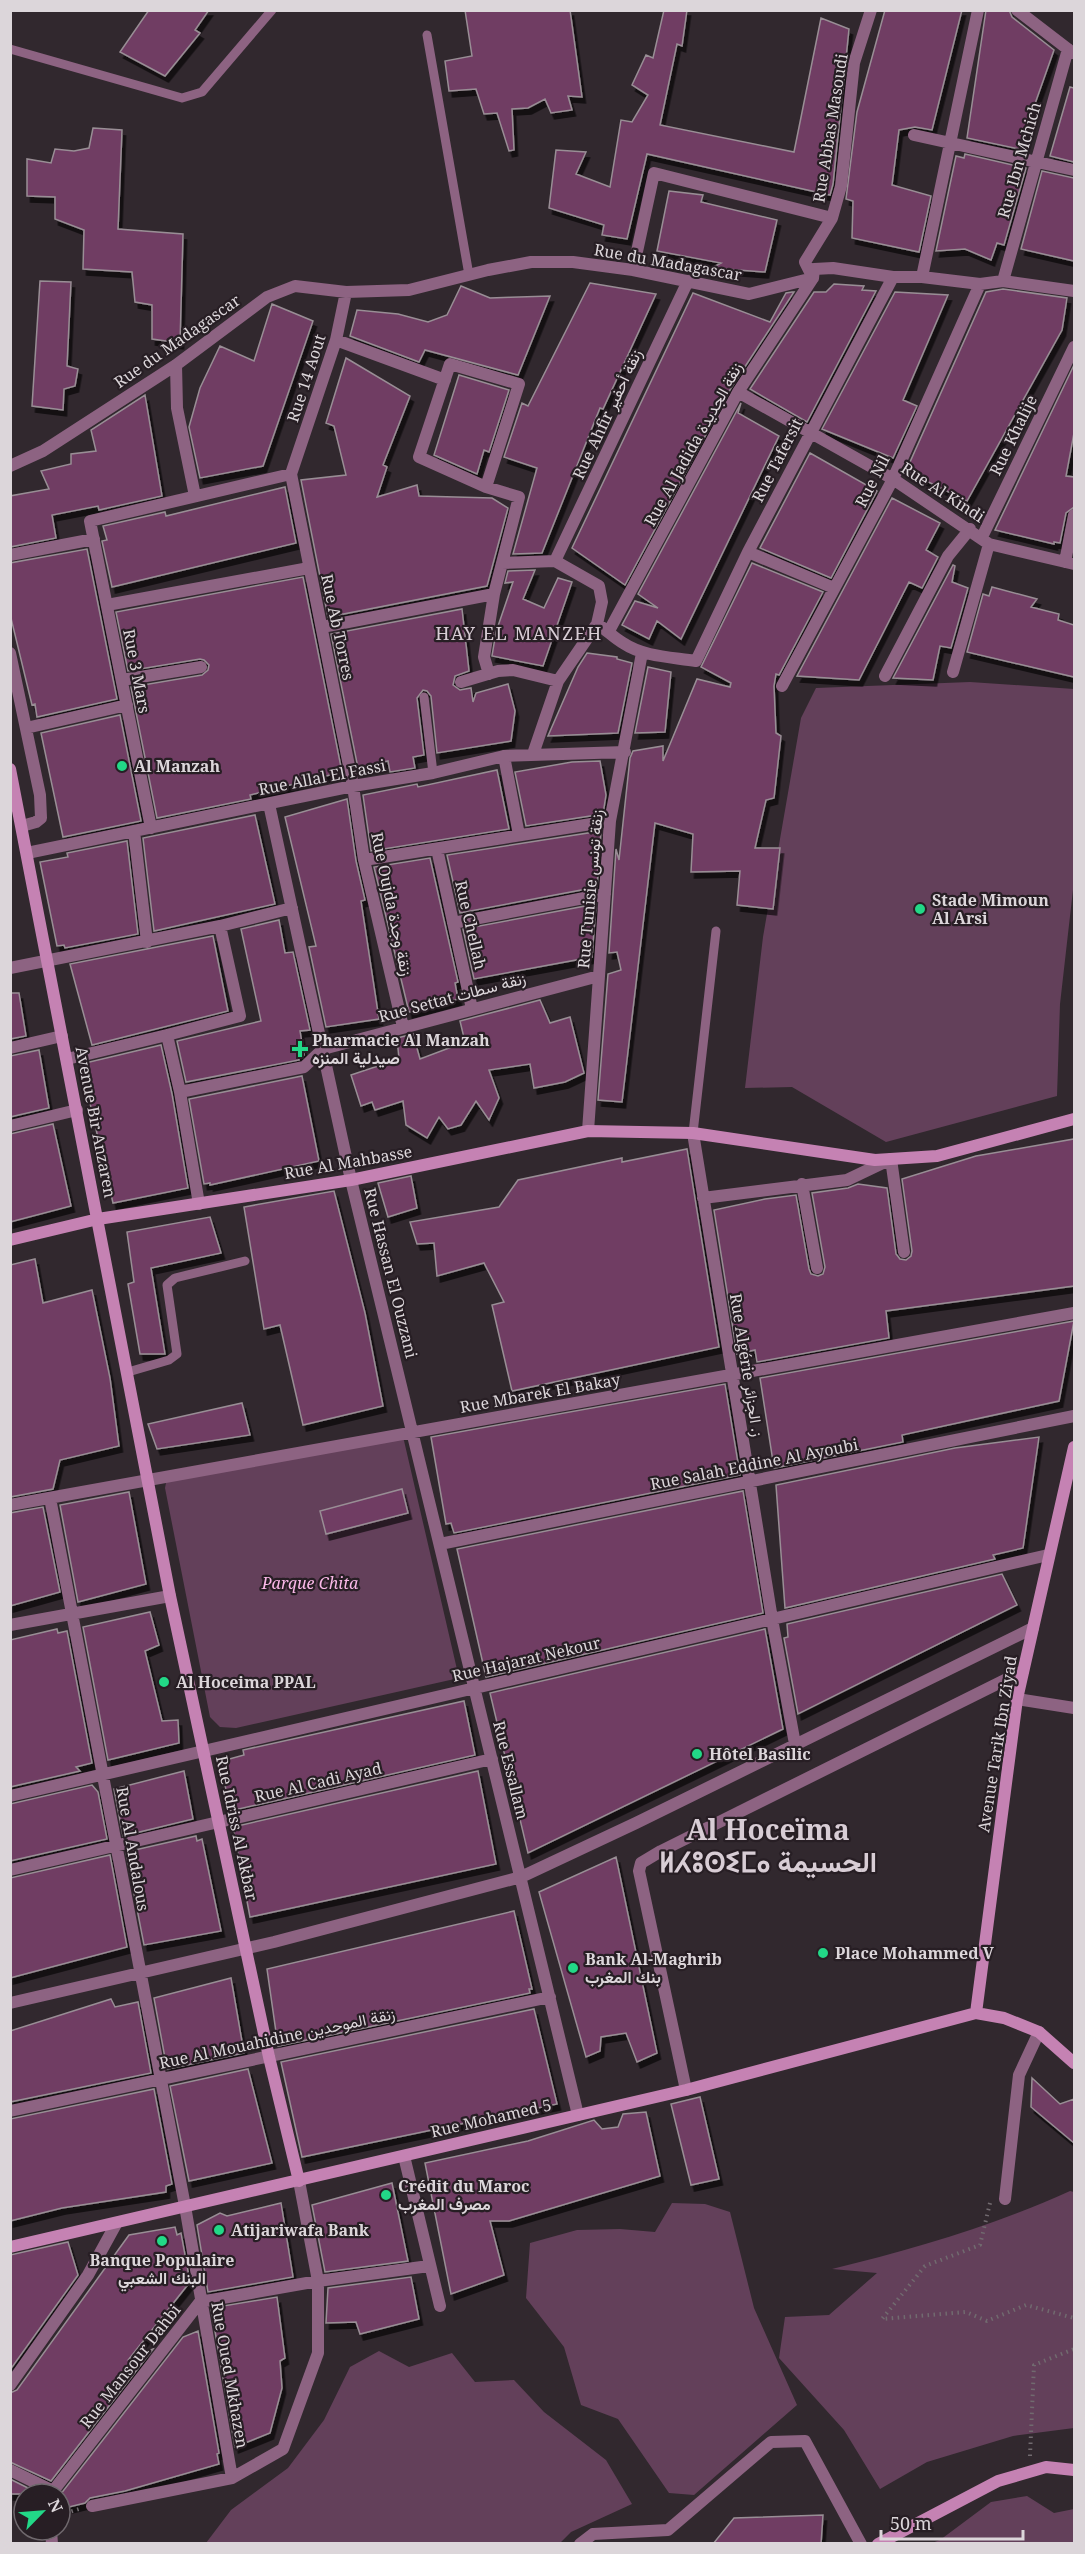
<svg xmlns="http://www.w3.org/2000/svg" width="1085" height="2554" font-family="'Noto Serif',Vazirmatn,'Noto Sans Tifinagh',serif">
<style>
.green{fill:#63405a}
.building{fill:#703c64;stroke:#998e95;stroke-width:1.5;filter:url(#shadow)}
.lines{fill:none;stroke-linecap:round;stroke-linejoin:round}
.path{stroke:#716a6f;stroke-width:4;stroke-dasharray:1.5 4.5;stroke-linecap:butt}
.lane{stroke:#8d6382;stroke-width:9}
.street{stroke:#8d6382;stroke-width:12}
.secondary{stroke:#c582b3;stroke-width:12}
.poi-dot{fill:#22d887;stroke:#271e24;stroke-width:2}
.labels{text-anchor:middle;stroke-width:4.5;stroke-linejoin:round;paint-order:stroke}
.street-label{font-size:16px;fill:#dcd6da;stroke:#271e24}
.poi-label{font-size:16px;font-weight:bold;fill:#dcd6da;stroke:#271e24;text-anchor:start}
.park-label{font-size:16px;font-style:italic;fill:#fab8e8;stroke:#271e24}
.neighbourhood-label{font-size:18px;letter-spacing:1.5px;fill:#d8cdd5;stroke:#271e24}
.town-label{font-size:28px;font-weight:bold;fill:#d8cdd5;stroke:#271e24}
</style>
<defs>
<filter id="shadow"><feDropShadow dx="3.5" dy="6" stdDeviation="0" flood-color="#0009"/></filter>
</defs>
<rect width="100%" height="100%" fill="#31282e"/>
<path class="green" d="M970 682 1074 689V881L1060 1004 1057 1096 886 1142 792 1087 745 1088 763 937 801 718 816 688Z
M402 1432 459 1678 236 1728 220 1727 210 1717 165 1488 167 1478Z
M1070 2191 1074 2192V2428L1013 2436 927 2462 880 2489 844 2430 779 2358 785 2317 829 2315 877 2273 832 2269C914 2249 993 2226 1070 2191Z
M672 2203 705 2204 730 2212 754 2308 797 2405 694 2495 669 2493 618 2419 581 2405 564 2347 526 2298 530 2243 577 2230 620 2229 655 2232Z
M379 2351 409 2367 452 2353 475 2382 514 2380 544 2412 606 2460 632 2504 571 2532 560 2543H206L231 2510 288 2468 324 2420 350 2367Z
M1027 2496 1054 2513 1074 2509V2543H932L940 2540 991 2502Z"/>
<path class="building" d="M149 10H209L195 30 200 33 165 76 120 52Z
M465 10H570L582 97 568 96 572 110 551 113 545 99 528 108 512 109 514 150 509 151 497 113 484 114 476 89 449 91 445 61 472 56Z
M664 10H687L682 46 677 44 660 125 794 152 821 18 849 29 833 184 830 195 647 154 627 239 602 235 604 225 549 208 556 150 586 152 576 174 610 187 621 120 632 122 648 95 632 85 646 55 653 58Z
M885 10H962L932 130 915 127 899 130 892 185 931 196 919 252 852 238 853 201 846 199 857 112Z
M986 10H1009L1012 17 1054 50 1019 149 967 138Z
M1070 87 1074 88V162L1050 156Z
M93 128 122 130 118 229 183 234 180 343 152 339V305L135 302 132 272 83 269 84 230 55 219V197L27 196V159L51 163 55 149 74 151 89 148Z
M965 154 1026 168 1004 245 997 243 991 260 965 249 936 251 956 156 964 158Z
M1042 171 1074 178V261L1021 249Z
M669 191 703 195 701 202 777 220 765 272 712 268 721 263 657 251Z
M40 281 71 282 67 366 78 369 75 386 64 389 63 410 32 406Z
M590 283 656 294 603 409 600 408 542 553 513 554 537 468 504 457 522 403 528 406Z
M834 284 864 286 862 290 876 291 807 422 750 389 814 292H826Z
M461 286 490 298 550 296 518 375 425 350 419 362 350 336 357 310 398 314 428 322 447 315Z
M1003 289 1067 298 1062 330 967 501 906 471 986 292Z
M792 292H794L731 388 625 585 572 548 693 293 770 322 786 293Z
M895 292 948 295 903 400 917 406 893 458 822 429Z
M272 304 313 321 263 466 200 478 189 427 200 388 220 346 254 361Z
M346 358 410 396 383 465 387 467 377 497 417 485 419 496 492 498 508 508 487 586 328 617 301 480 346 475 334 426 326 423Z
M1074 365V433L1066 476 1074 477V507L1066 513 1060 543 1054 542V544L995 530Z
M459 375 509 390 489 452 484 450 477 474 434 455Z
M145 395 162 496 99 510 98 506 52 515 56 538 10 547V496L49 489 41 471 71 464V454L96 451 91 430Z
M741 403 738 413 779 436 681 639 657 621 649 639 622 625 635 601 658 608 638 594Z
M810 453 877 491 831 578 760 548Z
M285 487 296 543 112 587 102 541 107 540 103 526 165 512 166 516Z
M892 498 940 523 926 550 938 557 922 588 909 582 859 680 797 676Z
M87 549 117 699 37 717 35 704 32 705 10 614V563Z
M752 563 823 592 779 675 776 674 774 686 776 733 781 736 774 798 766 800 755 848H780L773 909 737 905 740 871 691 872 693 834 655 823 622 1102 598 1100 608 974 621 970 617 952 609 953 616 849 619 860 630 758 633 751 663 746V761L697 679 730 687 731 683 701 667Z
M953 565 955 566 952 582 968 588 951 648 940 646 933 680 893 678Z
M535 570 523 599 544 608 558 578 572 582 543 666 492 656 496 632 513 582 505 583 508 571Z
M303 577 342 772 250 795 251 799 157 818 131 687 202 675 208 670 209 665 204 660 200 659 128 671 116 612Z
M992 587 1037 599 1031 607 1059 614 1058 620 1074 625V677L967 652 983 594 989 596Z
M462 609 469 671 455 676 453 685 460 690 471 688 473 702 476 693 508 684 515 711 511 741 437 753 431 696 427 691 423 690 417 698 424 755 413 757 415 768 390 772 388 761 358 768 331 634Z
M587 653 617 657V659L632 663 618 733 548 736 578 667Z
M648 667 671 672 665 732 635 733Z
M120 715 141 821 63 837 41 733Z
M600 761 606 795 603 814 526 826 515 772 572 762Z
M497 770 509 829 371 851 363 795 417 784 418 787Z
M347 799 356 861 365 900 361 901 379 1019 326 1027 309 947 316 946 285 817Z
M255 815 275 904 154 931 143 838Z
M601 831 597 887 460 913 447 855Z
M127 841 138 934 65 948 64 945 57 946 40 862 68 857 67 853Z
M430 858 458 982 455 983 458 999 409 1012 374 867Z
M596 904 592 957 474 979 463 929Z
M279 920 285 953 293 952 310 1030 300 1031 304 1055 298 1056 299 1060 186 1082 177 1041 261 1021 241 929Z
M213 936 228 1011 92 1045 70 964Z
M10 993H19L26 1036 10 1039Z
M540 1000 550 1023 570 1017 584 1073 565 1082 534 1088 530 1064 489 1070 499 1098 489 1120 476 1101 461 1125 448 1129 439 1117 427 1138 406 1125 403 1101 375 1110 372 1102 361 1106 351 1075 399 1059 397 1038 413 1034 420 1059 465 1042 460 1021Z
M161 1045 172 1094 188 1188 113 1203 81 1064Z
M39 1050 49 1108 10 1117V1056Z
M302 1076 319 1161 210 1185V1183L204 1184 189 1099Z
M53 1124 71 1206 10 1222V1134Z
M1074 1139V1286L886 1311 889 1338 757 1362 755 1350 737 1354 714 1210 765 1199 796 1195 809 1269 811 1274 818 1276 823 1274 825 1267 812 1193 848 1188 858 1184 887 1188 896 1254 900 1259 906 1260 911 1256 912 1251 902 1179 976 1156Z
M687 1149 719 1347 512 1391 492 1305 504 1302 484 1263 437 1276 434 1243 417 1244 410 1222 499 1207 518 1180 622 1158V1162Z
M411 1176 417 1208 388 1217 378 1183Z
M334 1191 365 1313 383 1406 303 1425 280 1325 264 1329 244 1207Z
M210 1217 221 1253 151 1268 165 1354H140L128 1284 134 1282 127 1232Z
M35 1259 43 1303 92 1290 110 1378 119 1446 60 1460 53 1489 10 1497V1265Z
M1074 1321 1059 1401 902 1435 903 1442 774 1468 760 1378Z
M725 1384 740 1475 454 1533 451 1523 446 1524 431 1437Z
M242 1403 250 1435 157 1449 148 1424Z
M1039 1437 1023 1548 993 1555 995 1559 785 1608 776 1485 955 1448Z
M402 1489 408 1513 326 1534 320 1511Z
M743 1491 763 1613 486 1677 457 1549Z
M129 1492 146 1584 78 1602 60 1505Z
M43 1507 60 1592 10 1606V1513Z
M1002 1574 1017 1605 798 1714 784 1638 788 1637 787 1624Z
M150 1612 159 1645 145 1651 162 1721 178 1720 179 1743 108 1760 83 1627Z
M57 1629 58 1633 67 1631 92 1763 76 1767 80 1771 10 1787V1640Z
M765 1629 783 1729 528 1853 490 1693Z
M464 1701 475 1755 230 1811 228 1806 222 1761 244 1755 243 1750Z
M184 1771 193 1819 123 1836 114 1789Z
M478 1771 496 1864 250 1917 233 1827Z
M92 1785 98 1792 107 1839 10 1861V1804Z
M196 1836 197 1841 202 1839 221 1931 144 1945 126 1852Z
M110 1855 127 1947 10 1978V1878Z
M616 1857 657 2053 637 2062 626 2033 601 2037 600 2051 586 2057 539 1892Z
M514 1911 532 1989H529L530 1993 278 2046 267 1969Z
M231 1978 244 2053 167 2069 154 1998Z
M111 1999 115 2007 138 2002 151 2073 10 2102V2031Z
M534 2009 557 2104 302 2157 281 2062Z
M248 2069 272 2163 189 2181 170 2086Z
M1032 2078 1060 2104 1074 2099V2143L1031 2107Z
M154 2089 172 2184 166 2186V2192L62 2208 10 2221V2119Z
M700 2097 719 2179 691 2185 671 2104Z
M646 2112 660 2176 509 2221H490L504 2275 451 2294 425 2163 528 2141 594 2120 602 2129 618 2127 623 2114Z
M392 2183 408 2261 325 2272 312 2205Z
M281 2203 293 2277 208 2292 197 2225 220 2213 227 2216Z
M175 2227 177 2235 181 2233 190 2282 129 2359 153 2349 51 2481 10 2462V2393L17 2390 129 2235Z
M68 2242 78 2275 10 2370V2255Z
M411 2277 419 2319 360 2334 356 2322 326 2323 328 2288Z
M277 2297 285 2358 280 2361 282 2388 270 2433 235 2447 211 2308Z
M198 2331 219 2453 217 2454 219 2464 125 2491 90 2498 85 2503 69 2507 60 2499V2495L183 2337Z
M10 2479 40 2494H10Z
M823 2515 821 2544H713L734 2518Z"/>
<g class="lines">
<path class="path" d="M990 2203 980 2245 925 2266 882 2319 966 2312 987 2321 1026 2305 1074 2318
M1030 2456 1034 2365 1074 2349
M60 2515 79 2509"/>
<path class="lane" d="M427 35 469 275
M10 49 182 98 202 92 272 10
M424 697 433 773
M693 1133 716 931
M128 1372 169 1360 177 1354 167 1285 175 1278 245 1261"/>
<path class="street" d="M1017 10 1073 53
M914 135 1074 170
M633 270 654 173 832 218
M922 277 978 10
M1003 281 1068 49
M346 292 336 340 291 474 353 786 364 860 403 1027
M336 340 445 380
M176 365 177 408 195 496
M738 392 893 479 989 544 1074 564
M10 466 43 451 176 365 267 297 295 286 346 292 409 290 488 270 531 262H573L633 270 749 294 813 278 814 269 833 268 893 277H922L980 284 1003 281 1074 291
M486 487 519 384 450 364 419 457 486 487 519 497 494 594 484 657 489 674
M982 537 1074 347
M748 552 834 588
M10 555 94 539
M555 561 688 281
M1065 562 1074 515
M502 563 555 561 599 586 602 602 597 624C607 630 614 638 623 643 644 657 671 657 696 661L748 552 893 277
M107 605 309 568
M322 627 494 594
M609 631 738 392 813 278 805 262 832 218 841 186 854 63 871 10
M10 653 40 795 41 818 36 822 22 826
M953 672 989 544
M885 676 948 556 970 529
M122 680 201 667
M461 682 498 671 513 670 558 681
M782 686 893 479 980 284
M26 728 127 705
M533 754 558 681 597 624
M504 756 519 835
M269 804 351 1180 578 2115
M151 828 90 521 291 474
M134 831 147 942
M437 849 472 1009
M27 853 353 786 433 773 504 756 625 752
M364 860 610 821
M453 923 605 894
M10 968 220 926 292 908
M10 1048 62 1036
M67 1059 167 1035
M180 1092 304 1067 323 1049 599 976
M10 1126 77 1110
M588 1131 610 821 642 653
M693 1133 772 1619 795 1744
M802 1184 817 1268
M703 1198 847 1180 891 1159 904 1252
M199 1204 180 1092 167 1035 240 1016 220 926
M50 1498 185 2206 232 2478
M10 1505 1074 1313
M440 1544 1074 1416
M10 1625 170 1596
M1017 1699 1074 1708
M10 1796 1048 1555
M10 1870 492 1759
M10 2003 274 1942 521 1877 636 1823 1033 1628
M686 2090 639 1871 641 1863 661 1851 1023 1671
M10 2111 550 1997
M404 2156 440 2306
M1005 2199 1019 2075 1039 2032
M10 2385 88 2275 116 2224
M10 2470 53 2491
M53 2491 200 2302 318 2281 429 2266
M92 2506 232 2478 283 2449 318 2353V2281L299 2181
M51 2530 52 2544
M580 2544 593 2534 668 2530 771 2442 805 2441 861 2544"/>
<path class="secondary" d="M10 769 170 1596 269 2057 299 2181
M10 1240 98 1219 351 1180 588 1131 693 1133 875 1160 937 1156 1074 1119
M976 2013 1017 1699 1074 1447
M10 2247 686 2090 976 2013 1004 2018 1039 2032 1074 2063
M878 2544 998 2481 1046 2467 1074 2470"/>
</g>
<g class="poi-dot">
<circle cx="122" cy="766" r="6"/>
<circle cx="920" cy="909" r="6"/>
<path d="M297 1040h6v6h6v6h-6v6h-6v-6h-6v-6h6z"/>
<circle cx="164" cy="1682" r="6"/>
<circle cx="697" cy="1754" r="6"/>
<circle cx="823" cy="1953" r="6"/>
<circle cx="573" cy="1968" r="6"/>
<circle cx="386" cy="2195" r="6"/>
<circle cx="219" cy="2230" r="6"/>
<circle cx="162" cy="2241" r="6"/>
</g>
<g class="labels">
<g class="street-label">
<text transform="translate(830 128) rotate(-81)" y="6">Rue Abbas Masoudi</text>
<text transform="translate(1019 160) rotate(-74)" y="6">Rue Ibn Mchich</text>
<text transform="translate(668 262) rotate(10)" y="6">Rue du Madagascar</text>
<text transform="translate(177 341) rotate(-35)" y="6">Rue du Madagascar</text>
<text transform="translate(306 378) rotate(-72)" y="6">Rue 14 Aout</text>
<text transform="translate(607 414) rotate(-65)" y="6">Rue Ahfir زنقة أحفير</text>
<text transform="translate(1013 435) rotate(-64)" y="6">Rue Khalije</text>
<text transform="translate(693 444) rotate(-61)" y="6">Rue Al Jadida زنقة الجديدة</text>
<text transform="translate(777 460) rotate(-63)" y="6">Rue Tafersit</text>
<text transform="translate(872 481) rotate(-63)" y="6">Rue Nil</text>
<text transform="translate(943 492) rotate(33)" y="6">Rue Al Kindi</text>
<text transform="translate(338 627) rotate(78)" y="6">Rue Ab Torres</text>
<text transform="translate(137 671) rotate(79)" y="6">Rue 3 Mars</text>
<text transform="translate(322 777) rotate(-11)" y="6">Rue Allal El Fassi</text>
<text transform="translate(590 889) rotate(-85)" y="6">Rue Tunisie زنقة تونس</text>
<text transform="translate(392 904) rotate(78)" y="6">Rue Oujda زنقة وجدة</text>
<text transform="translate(471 925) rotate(77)" y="6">Rue Chellah</text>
<text transform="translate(452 997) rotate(-15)" y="6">Rue Settat زنقة سطات</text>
<text transform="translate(96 1122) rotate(79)" y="6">Avenue Bir Anzaren</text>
<text transform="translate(348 1162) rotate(-10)" y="6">Rue Al Mahbasse</text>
<text transform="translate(391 1273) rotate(76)" y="6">Rue Hassan El Ouzzani</text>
<text transform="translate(747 1365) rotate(81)" y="6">Rue Algérie ز. الجزائر</text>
<text transform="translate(540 1393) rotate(-10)" y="6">Rue Mbarek El Bakay</text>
<text transform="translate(754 1464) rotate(-11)" y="6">Rue Salah Eddine Al Ayoubi</text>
<text transform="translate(526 1659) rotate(-13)" y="6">Rue Hajarat Nekour</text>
<text transform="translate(997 1744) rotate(-81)" y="6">Avenue Tarik Ibn Ziyad</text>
<text transform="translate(511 1770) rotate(76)" y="6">Rue Essallam</text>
<text transform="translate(318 1782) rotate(-13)" y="6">Rue Al Cadi Ayad</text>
<text transform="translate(237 1828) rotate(78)" y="6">Rue Idriss Al Akbar</text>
<text transform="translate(133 1849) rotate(80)" y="6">Rue Al Andalous</text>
<text transform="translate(277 2038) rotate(-12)" y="6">Rue Al Mouahidine زنقة الموحدين</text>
<text transform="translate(491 2118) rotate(-13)" y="6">Rue Mohamed 5</text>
<text transform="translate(130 2366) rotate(-52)" y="6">Rue Mansour Dahbi</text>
<text transform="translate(230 2375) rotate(80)" y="6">Rue Oued Mkhazen</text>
</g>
<g class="poi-label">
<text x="134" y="772">Al Manzah</text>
<text x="932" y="906">Stade Mimoun<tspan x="932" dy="18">Al Arsi</tspan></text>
<text x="312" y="1046">Pharmacie Al Manzah<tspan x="312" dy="18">صيدلية المنزه</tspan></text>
<text x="176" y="1688">Al Hoceima PPAL</text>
<text x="709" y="1760">Hôtel Basilic</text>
<text x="835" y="1959">Place Mohammed V</text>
<text x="585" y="1965">Bank Al-Maghrib<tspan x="585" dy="18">بنك المغرب</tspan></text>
<text x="398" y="2192">Crédit du Maroc<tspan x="398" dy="18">مصرف المغرب</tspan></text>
<text x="231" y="2236">Atijariwafa Bank</text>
<text x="162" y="2266" text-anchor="middle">Banque Populaire<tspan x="162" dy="18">البنك الشعبي</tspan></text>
</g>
<g class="park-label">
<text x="310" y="1589">Parque Chita</text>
</g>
<g class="neighbourhood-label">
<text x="519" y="640">HAY EL MANZEH</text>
</g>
<g class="town-label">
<text x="768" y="1840">Al Hoceïma<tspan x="768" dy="32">ⵍⵃⵓⵙⵉⵎⴰ الحسيمة</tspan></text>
</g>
</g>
<rect width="1085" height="2554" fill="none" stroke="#dcd6da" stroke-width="24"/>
<g transform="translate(42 2512) rotate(65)"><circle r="28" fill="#271e24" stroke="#6f686d" stroke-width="1.5"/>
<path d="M0-4.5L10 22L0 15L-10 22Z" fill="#22d887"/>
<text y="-9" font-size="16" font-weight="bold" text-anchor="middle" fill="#dcd6da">N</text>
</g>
<path d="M881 2530v9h142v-9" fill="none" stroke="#dcd6da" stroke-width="3"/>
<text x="890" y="2530" font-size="18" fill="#dcd6da" stroke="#271e24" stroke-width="4.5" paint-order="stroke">50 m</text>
</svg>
